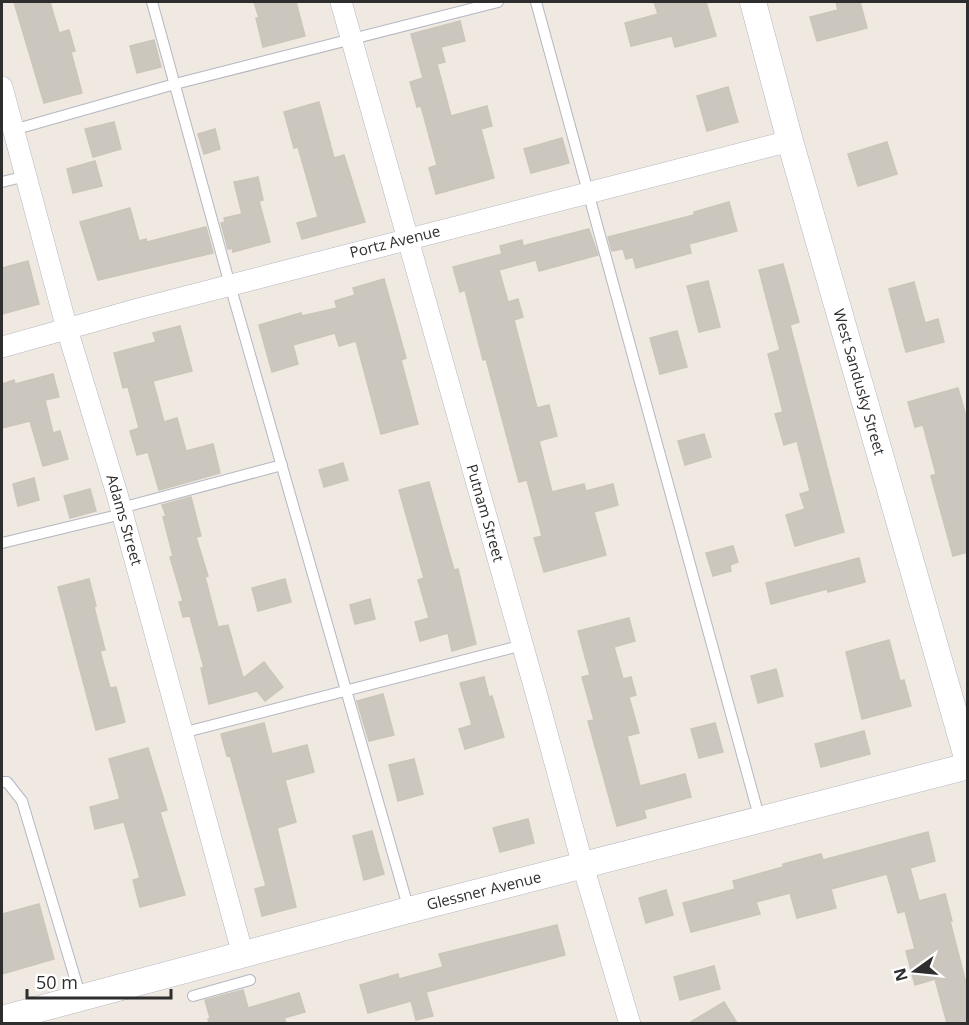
<svg xmlns="http://www.w3.org/2000/svg" width="969" height="1025" font-family="'Open Sans',sans-serif">
<style>
.building{fill:#cbc7bf;stroke:#cbc5ba;stroke-width:1.5}
.lines{fill:none;stroke-linecap:round;stroke-linejoin:round}
.service-casing{stroke:#b4b7c1;stroke-width:12}
.minor-casing{stroke:#b4b7c1;stroke-width:22}
.tertiary-casing{stroke:#b4b7c1;stroke-width:27}
.service{stroke:#fff;stroke-width:10}
.minor{stroke:#fff;stroke-width:21}
.tertiary{stroke:#fff;stroke-width:26}
.labels{text-anchor:middle;stroke-width:4.5;stroke-linejoin:round;paint-order:stroke}
.street-label{font-size:15px;fill:#2e2e2e;stroke:#fff}
</style>
<rect width="100%" height="100%" fill="#efe9e1"/>
<path class="building" d="M14 2H50L59 33 69 30 75 51 71 52 82 93 44 103Z
M254 2H296L305 36 263 47 256 18H259Z
M654 2H706L716 36 675 47 672 36 631 46 625 23 658 14Z
M836 2H860L867 28 817 41 810 17 838 10Z
M460 21 465 41 441 47 445 62 437 64 451 116 487 106 492 126 481 129 494 178 436 194 429 168 437 165 421 106 417 107 410 82 423 78 411 34Z
M154 40 161 67 137 73 130 46Z
M728 87 738 122 707 131 697 96Z
M319 102 334 158 344 155 365 222 302 239 297 223 318 217 298 147 294 148 284 112Z
M114 122 121 149 93 157 85 129Z
M215 129 220 149 204 154 198 134Z
M562 138 569 163 531 173 524 149Z
M887 142 897 174 858 186 848 154Z
M95 161 102 186 73 193 67 169Z
M258 177 263 200 259 201 270 242 233 252 232 248 228 249 221 223 225 222 224 218 242 214 234 182Z
M729 202 737 231 689 244 691 253 636 268 633 257 626 259 623 249 612 251 608 237 694 215V212Z
M130 208 139 241 146 239 147 242 206 227 213 253 98 280 80 222Z
M589 229 598 255 539 271 536 260 499 270 508 302 518 299 523 317 514 320 537 408 549 405 557 436 539 441 552 492 584 484 586 491 613 484 618 505 594 512 606 555 544 572 534 538 542 536 527 480 519 482 486 359 483 360 465 290 460 292 453 267 502 254 500 246 522 240 523 246Z
M28 261 39 304 2 314V268Z
M783 264 799 322 790 325 844 532 795 546 786 515 805 509 800 494 810 491 797 441 784 445 775 414 783 412 768 354 780 350 759 270Z
M384 279 406 358 401 360 418 424 381 434 356 341 339 346 335 333 293 345 298 364 272 372 259 325 301 313 302 316 337 308 335 301 355 295 353 288Z
M708 281 720 327 699 332 687 286Z
M914 282 925 323 938 319 944 342 906 352 889 289Z
M180 326 192 371 153 381 164 422 177 418 186 451 213 444 220 473 159 490 148 452 137 455 130 431 139 428 128 387 123 388 114 353 156 342 153 333Z
M677 331 687 367 660 374 650 338Z
M53 374 59 397 45 400 53 433 60 431 68 459 43 466 30 421 2 428V384L14 380 15 384Z
M958 388 968 423V552L953 556 931 476 936 474 923 425 915 427 908 402Z
M704 434 711 457 685 465 678 441Z
M343 463 348 480 324 487 319 470Z
M34 478 39 500 18 506 13 484Z
M429 482 454 570 458 569 476 644 452 651 448 633 420 641 415 622 429 618 418 580 424 578 399 490Z
M90 489 96 511 70 518 64 496Z
M191 497 201 536 196 537 208 576 205 577 218 627 228 625 243 678 264 662 283 687 265 701 257 691 209 704 201 668H204L190 616 183 617 179 602 183 601 170 557 173 556 163 517 166 516 162 505Z
M733 546 738 562 730 565 731 571 713 576 706 553Z
M859 558 865 582 828 592 827 589 771 604 766 583Z
M89 579 96 606 94 607 105 650 100 651 110 688 116 687 125 722 96 730 58 587Z
M285 579 291 602 258 611 252 588Z
M370 599 375 619 355 624 350 605Z
M629 618 635 641 614 647 623 679 631 677 636 695 629 697 639 733 627 736 640 786 685 774 691 797 644 810 646 818 617 826 588 721 594 720 582 677 590 675 578 631Z
M889 640 900 681 904 680 911 706 862 719 846 652Z
M776 669 783 696 758 703 751 676Z
M484 677 489 697 492 696 504 737 465 749 459 729 472 725 460 683Z
M383 694 394 735 369 741 357 701Z
M264 723 272 754 307 745 314 772 285 780 296 822 277 828 296 907 262 916 255 889 266 886 230 755 227 756 221 734Z
M715 723 723 752 699 758 691 729Z
M864 731 870 754 821 767 815 744Z
M148 748 167 810 160 812 185 895 140 907 133 880 140 878 124 822 95 829 90 807 120 799 109 759Z
M414 759 423 794 398 801 389 765Z
M528 819 534 843 500 852 493 828Z
M372 831 384 874 364 880 353 836Z
M928 832 935 861 910 868 919 901 945 894 952 921H950L968 991V1023H947L935 979 915 985 906 951 915 949 905 911 898 913 887 874 831 889 836 908 797 918 790 893 756 902 760 914 691 932 683 903 735 889 733 881 783 867V864L821 854 823 860Z
M666 890 673 915 646 923 639 898Z
M39 904 54 959 2 974V914Z
M557 925 565 955 426 992 433 1016 416 1020 411 1001 368 1013 360 985 398 974 399 979 443 967 439 954Z
M714 966 720 989 680 1000 674 977Z
M243 990 248 1008 299 993 305 1012 284 1018 286 1023H209L208 1019 210 1018 205 1000Z
M724 1002 737 1023H689Z"/>
<g class="lines">
<defs>
<path id="service" d="M152 2 230 285 409 910
M536 2 760 820
M13 130 175 84 498 2
M2 182 26 176
M121 508 282 465
M2 543 122 514
M182 733 523 645
M2 782H7L22 801 81 998
M193 996 250 980"/>
<path id="minor" d="M341 2 538 700 583 866 630 1024
M2 87 67 329 117 494 243 955
M2 347 138 309 790 141"/>
<path id="tertiary" d="M753 2 790 141 968 761
M2 1019 409 910 968 766"/>
</defs>
<use href="#service" class="service-casing"/>
<use href="#minor" class="minor-casing"/>
<use href="#tertiary" class="tertiary-casing"/>
<use href="#service" class="service"/>
<use href="#minor" class="minor"/>
<use href="#tertiary" class="tertiary"/>
</g>
<g class="labels">
<g class="street-label">
<text transform="translate(395 242) rotate(-14)" y="5">Portz Avenue</text>
<text transform="translate(859 382) rotate(74)" y="5">West Sandusky Street</text>
<text transform="translate(485 513) rotate(74)" y="5">Putnam Street</text>
<text transform="translate(124 520) rotate(74)" y="5">Adams Street</text>
<text transform="translate(484 891) rotate(-14)" y="5">Glessner Avenue</text>
</g>
</g>
<rect width="969" height="1025" fill="none" stroke="#2e2e2e" stroke-width="6"/>
<g transform="translate(915 971) rotate(255)" stroke="#ffffff" stroke-width="4.5" paint-order="stroke">
<path d="M0-4.5L10 22L0 15L-10 22Z" fill="#2e2e2e"/>
<text y="-9" font-size="16" font-weight="bold" text-anchor="middle" fill="#2e2e2e">N</text>
</g>
<path d="M27 989v9h144v-9" fill="none" stroke="#2e2e2e" stroke-width="3"/>
<text x="36" y="989" font-size="18" fill="#2e2e2e" stroke="#ffffff" stroke-width="4.5" paint-order="stroke">50 m</text>
</svg>
